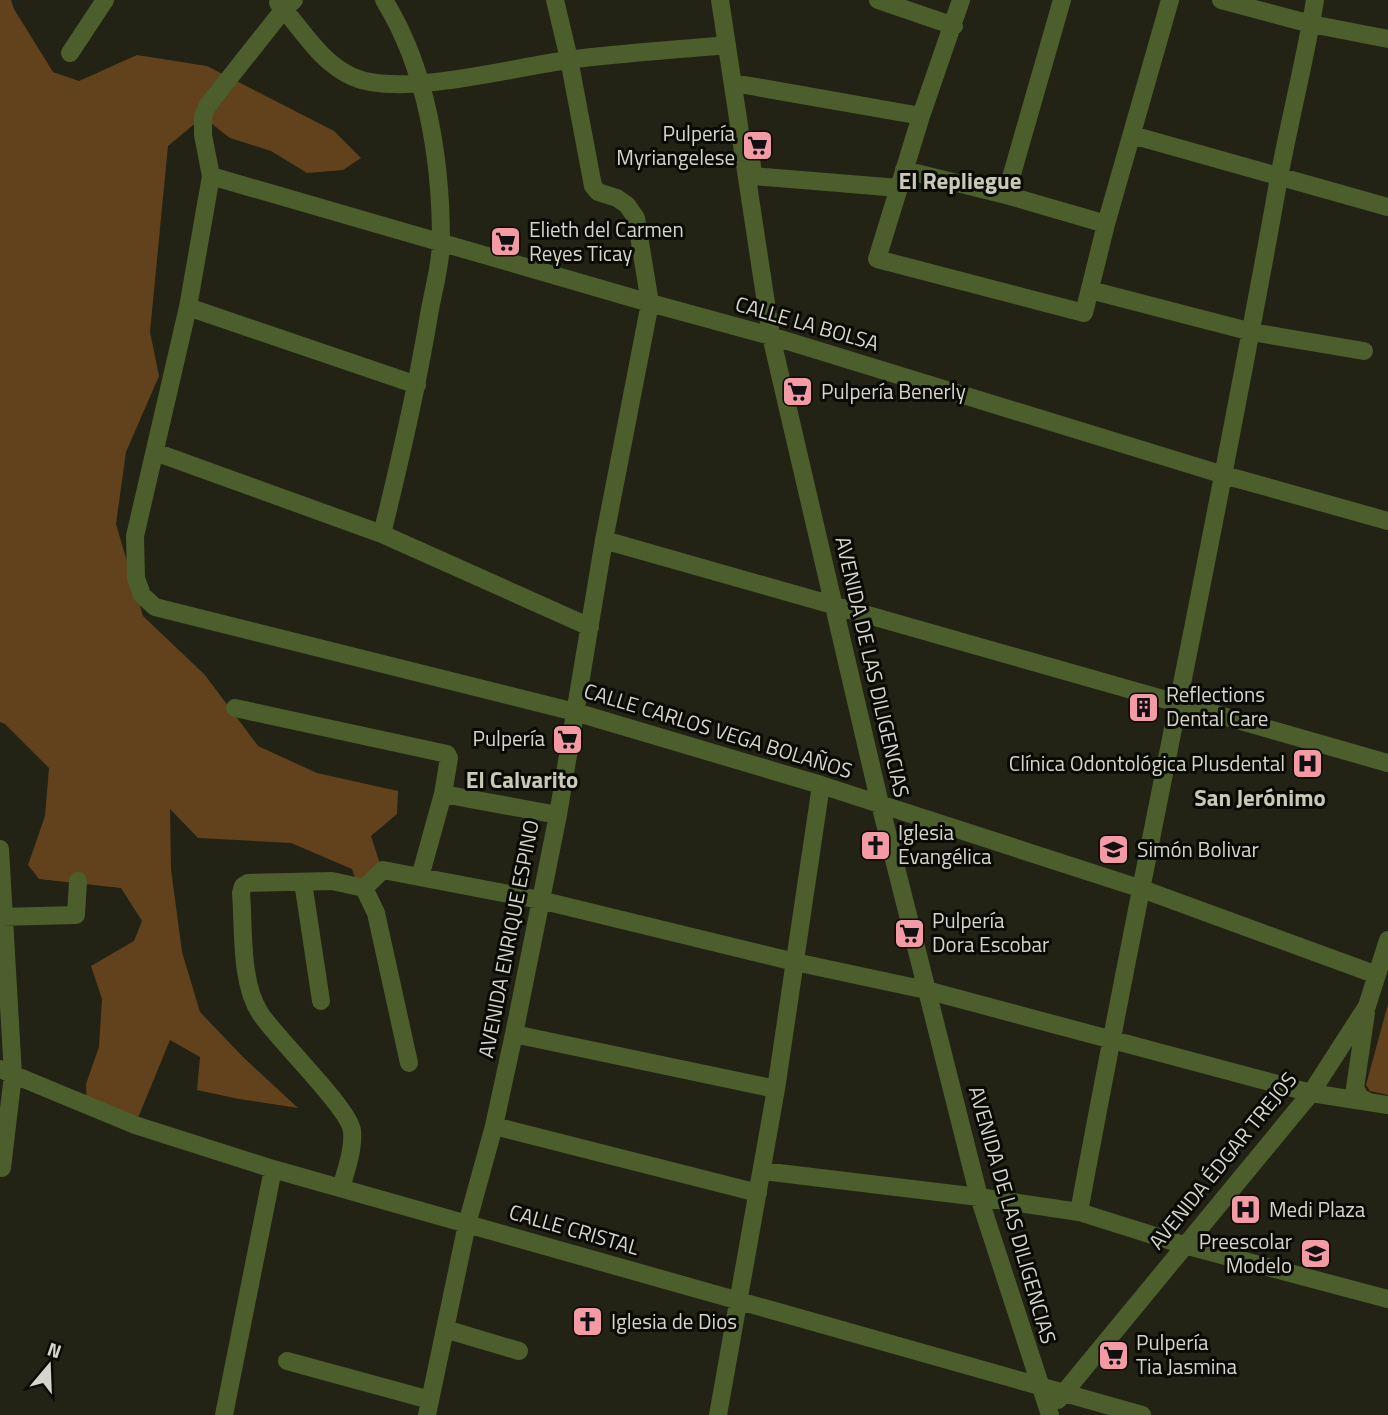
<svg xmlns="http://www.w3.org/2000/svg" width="1388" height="1415" font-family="'Titillium Web',sans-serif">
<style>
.green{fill:#61421c}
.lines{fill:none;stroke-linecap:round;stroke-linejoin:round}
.minor{stroke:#4b5e2b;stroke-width:18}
.labels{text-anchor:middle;stroke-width:6;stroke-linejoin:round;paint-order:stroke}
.poi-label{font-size:21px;fill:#d5d5cc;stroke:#0b0b06;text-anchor:start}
.street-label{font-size:21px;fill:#d5d5cc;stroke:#0b0b06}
.neighbourhood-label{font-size:23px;font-weight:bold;fill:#c9c9b8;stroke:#0b0b06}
</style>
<rect width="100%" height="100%" fill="#222215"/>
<path class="green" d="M0 0H11L14 9 53 72 79 81 137 55 207 66 334 131 361 158 343 170 307 173 271 151 230 138 203 117 168 146 150 332 159 376 126 452 116 524 143 616 205 675 258 746 317 773 398 791 397 814 371 836 381 867 357 884 352 869 291 843 198 838 170 809 171 869 182 952 200 1012 244 1058 298 1108 239 1099 197 1090 200 1057 170 1040 135 1125 87 1107 86 1084 99 1047 102 999 91 966 134 941 142 921 121 888 39 879 28 865 45 816 49 768 5 724 0 722Z
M1388 1004V1095L1370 1091 1366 1085Z"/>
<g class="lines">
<path class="minor" d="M294 0 284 9 208 105 203 116V135L211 176 188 307 135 536 136 578 142 595 155 607 575 712 821 785 1142 889 1377 975
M720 0 771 336 880 804 979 1197 1050 1415
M878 0 954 26
M961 0 921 116 877 259 1084 313 1106 224 1170 0
M1221 0 1311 24 1388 39
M278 3C302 28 319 62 353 77 401 98 514 67 568 60 621 53 674 50 727 45
M70 53 105 0
M733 85H745L921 116
M1132 135 1388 207
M751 157 753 176 899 188
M904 170 1006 195 1106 224
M211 176 650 303 771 336 1224 475 1388 521
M1006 195 1062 0
M1090 290 1252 332 1364 351
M188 307 417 385
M155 452 382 534 590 627
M382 534C400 461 417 388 429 315 433 291 441 265 441 241 441 160 427 69 384 0
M604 540 1388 763
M235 708 447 754 449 758 443 794 420 877
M443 794 558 815
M0 849 13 1075 2 1168
M303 882 321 1001
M364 888 376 913 409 1063
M0 917 76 915 78 881
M1366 1013 1355 1088 1360 1097 1367 1101
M514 1034 776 1089
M0 1069 135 1125 273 1169 1142 1415
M494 1126 758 1193
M762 1171 979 1197 1079 1212 1184 1245 1388 1299
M341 1188C346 1170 354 1149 352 1131 350 1109 276 1038 260 1013 240 982 244 930 241 893L243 886 248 883 332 881 364 888 383 870 540 900 795 962 926 990 1311 1093 1388 1105
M1079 1212C1142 868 1217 527 1278 183 1289 122 1305 61 1315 0
M445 1329 519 1351
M287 1361 430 1400
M1058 1400 1311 1093 1367 1006 1388 940
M224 1415 273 1169
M427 1415 467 1224 494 1126 514 1034 558 815 604 540 650 303 636 218 627 205 617 198 598 192 593 186 569 59 555 0
M718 1415 776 1089 821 785"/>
</g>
<defs>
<symbol id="supermarket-square" viewBox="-11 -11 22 22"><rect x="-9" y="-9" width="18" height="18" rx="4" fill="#f49aa5" stroke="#0b0b06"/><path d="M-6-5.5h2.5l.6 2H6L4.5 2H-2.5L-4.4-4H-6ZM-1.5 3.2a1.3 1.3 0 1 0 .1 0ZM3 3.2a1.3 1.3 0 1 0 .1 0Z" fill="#111"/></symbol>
<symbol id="building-square" viewBox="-11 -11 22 22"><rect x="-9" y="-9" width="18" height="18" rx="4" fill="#f49aa5" stroke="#0b0b06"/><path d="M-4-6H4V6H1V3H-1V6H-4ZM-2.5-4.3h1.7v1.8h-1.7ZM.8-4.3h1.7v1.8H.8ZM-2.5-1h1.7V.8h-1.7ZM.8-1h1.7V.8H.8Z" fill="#111"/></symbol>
<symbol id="hospital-square" viewBox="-11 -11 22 22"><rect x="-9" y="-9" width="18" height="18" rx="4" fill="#f49aa5" stroke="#0b0b06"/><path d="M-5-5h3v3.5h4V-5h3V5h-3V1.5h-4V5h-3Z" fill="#111"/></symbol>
<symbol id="church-square" viewBox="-11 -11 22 22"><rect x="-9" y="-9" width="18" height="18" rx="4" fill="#f49aa5" stroke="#0b0b06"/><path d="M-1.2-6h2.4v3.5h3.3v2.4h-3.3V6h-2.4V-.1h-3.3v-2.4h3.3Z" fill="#111"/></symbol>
<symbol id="school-square" viewBox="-11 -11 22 22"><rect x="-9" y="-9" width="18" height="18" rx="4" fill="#f49aa5" stroke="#0b0b06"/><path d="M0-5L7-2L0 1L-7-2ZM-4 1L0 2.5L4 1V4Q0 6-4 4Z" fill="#111"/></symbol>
</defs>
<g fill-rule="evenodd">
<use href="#supermarket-square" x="740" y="128" width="35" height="35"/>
<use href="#supermarket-square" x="488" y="224" width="35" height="35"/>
<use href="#supermarket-square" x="780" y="374" width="35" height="35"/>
<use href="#building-square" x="1126" y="690" width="35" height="35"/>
<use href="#supermarket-square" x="550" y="722" width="35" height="35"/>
<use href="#hospital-square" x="1290" y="746" width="35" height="35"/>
<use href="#church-square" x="858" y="828" width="35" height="35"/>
<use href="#school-square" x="1096" y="832" width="35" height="35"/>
<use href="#supermarket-square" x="892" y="916" width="35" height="35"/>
<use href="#hospital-square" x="1228" y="1192" width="35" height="35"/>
<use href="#school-square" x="1298" y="1236" width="35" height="35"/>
<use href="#church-square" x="570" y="1304" width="35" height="35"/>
<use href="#supermarket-square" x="1096" y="1338" width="35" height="35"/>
</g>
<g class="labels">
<g class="poi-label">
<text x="735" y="141" text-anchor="end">Pulpería<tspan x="735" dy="24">Myriangelese</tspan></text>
<text x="529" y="237">Elieth del Carmen<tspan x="529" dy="24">Reyes Ticay</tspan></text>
<text x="821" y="399">Pulpería Benerly</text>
<text x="1166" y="702">Reflections<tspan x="1166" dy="24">Dental Care</tspan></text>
<text x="545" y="746" text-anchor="end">Pulpería</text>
<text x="1285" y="771" text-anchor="end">Clínica Odontológica Plusdental</text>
<text x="898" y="840">Iglesia<tspan x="898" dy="24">Evangélica</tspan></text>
<text x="1137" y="857">Simón Bolivar</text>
<text x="932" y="928">Pulpería<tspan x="932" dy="24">Dora Escobar</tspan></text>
<text x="1269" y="1217">Medi Plaza</text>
<text x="1292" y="1249" text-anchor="end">Preescolar<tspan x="1292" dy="24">Modelo</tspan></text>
<text x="611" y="1329">Iglesia de Dios</text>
<text x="1136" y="1350">Pulpería<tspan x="1136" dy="24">Tia Jasmina</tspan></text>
</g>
<g class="street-label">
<text transform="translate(807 324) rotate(16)" y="7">CALLE LA BOLSA</text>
<text transform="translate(872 667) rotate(77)" y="7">AVENIDA DE LAS DILIGENCIAS</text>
<text transform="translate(718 731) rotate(17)" y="7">CALLE CARLOS VEGA BOLAÑOS</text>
<text transform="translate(509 939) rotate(-79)" y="7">AVENIDA ENRIQUE ESPINO</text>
<text transform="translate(1223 1161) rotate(-51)" y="7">AVENIDA ÉDGAR TREJOS</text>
<text transform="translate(1012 1215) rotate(74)" y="7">AVENIDA DE LAS DILIGENCIAS</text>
<text transform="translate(574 1230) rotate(16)" y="7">CALLE CRISTAL</text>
</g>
<g class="neighbourhood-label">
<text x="960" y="189">El Repliegue</text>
<text x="522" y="788">El Calvarito</text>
<text x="1260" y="806">San Jerónimo</text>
</g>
</g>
<g transform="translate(49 1366) rotate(19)" stroke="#0b0b06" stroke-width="5" paint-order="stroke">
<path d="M0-5L12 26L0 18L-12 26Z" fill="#d5d5cc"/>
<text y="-10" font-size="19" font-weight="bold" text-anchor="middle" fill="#d5d5cc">N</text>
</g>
</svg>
